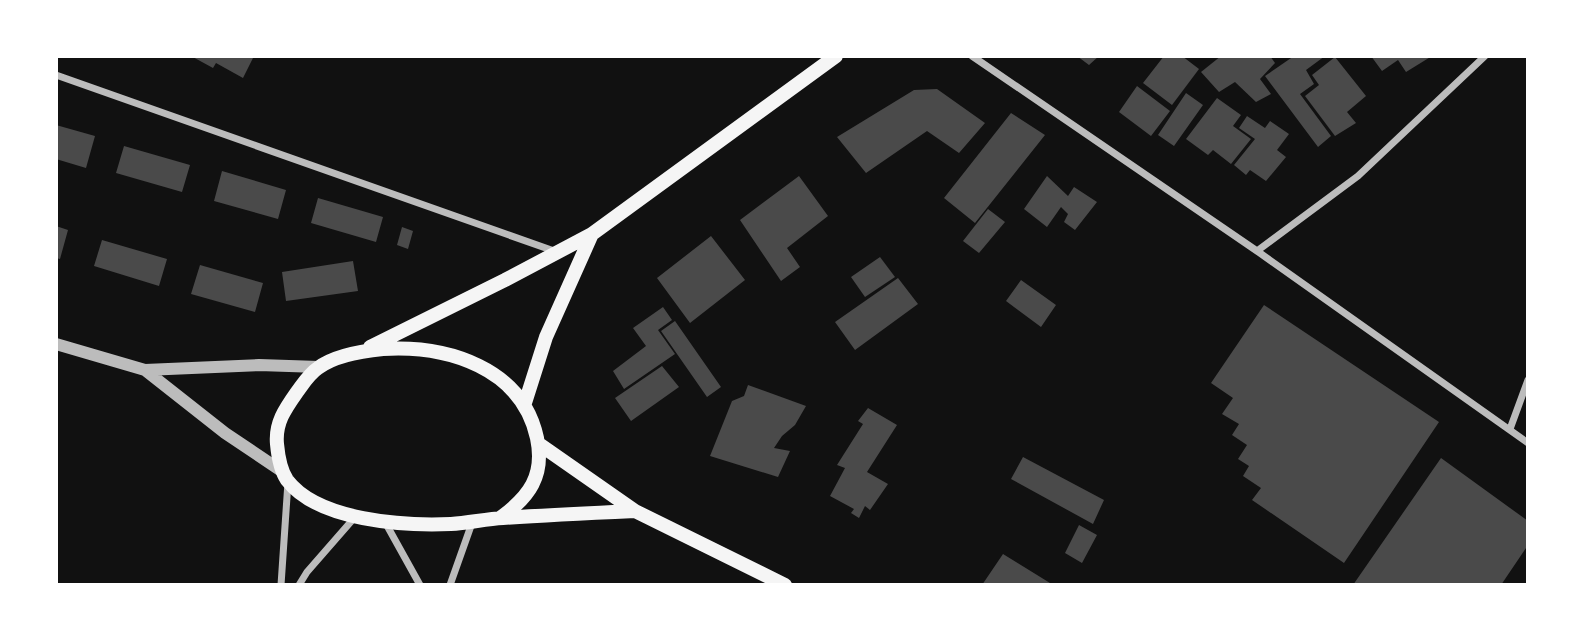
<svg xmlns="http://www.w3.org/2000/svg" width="1584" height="641" font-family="'IBM Plex Sans',sans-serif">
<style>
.building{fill:#4a4a4a}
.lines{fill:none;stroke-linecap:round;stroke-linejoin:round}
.minor{stroke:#bcbcbc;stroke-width:7}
.tertiary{stroke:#bcbcbc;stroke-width:12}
.secondary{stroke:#f5f5f5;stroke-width:14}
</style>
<rect width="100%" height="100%" fill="#111"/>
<path class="building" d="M191 56H254L243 78 216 63 213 68Z
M1077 56H1099L1089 65Z
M1164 56H1182L1199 69 1172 105 1143 83Z
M1221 56H1270L1275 63 1260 79 1271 94 1256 102 1235 82 1219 92 1201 72Z
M1294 56H1325L1306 70 1314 84 1300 94 1331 136 1318 147 1265 76Z
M1371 56H1432L1406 72 1398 60 1382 71Z
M1335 57 1366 96 1347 112 1356 123 1335 136 1305 96 1319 85 1312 75Z
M1137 86 1170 111 1151 136 1119 112Z
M937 89 985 123 959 153 927 131 866 173 837 137 914 90Z
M1186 93 1203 105 1174 146 1158 135Z
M1217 98 1241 115 1233 126 1251 139 1231 164 1213 150 1208 155 1186 139Z
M1011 113 1045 135 975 223 944 198Z
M1247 116 1265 128 1270 121 1289 134 1277 150 1286 157 1266 181 1250 170 1246 175 1234 165 1255 139 1239 128Z
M56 125 95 136 86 168 56 159Z
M124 146 190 165 182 192 116 173Z
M222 171 286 190 278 219 214 201Z
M799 176 828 216 787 248 800 267 781 281 740 220Z
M1047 176 1068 196 1074 187 1097 202 1075 230 1064 222 1068 214 1061 207 1047 227 1024 209Z
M318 198 383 217 376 242 311 223Z
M988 209 1005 222 979 253 963 241Z
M56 226 68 230 60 259 56 258Z
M402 227 413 231 408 249 397 245Z
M711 236 745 280 690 323 657 278Z
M102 240 167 259 159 286 94 266Z
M880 257 895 277 865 297 851 277Z
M353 261 358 291 286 301 282 272Z
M200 265 263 283 255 312 191 294Z
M898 278 918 304 855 350 835 322Z
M1021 280 1056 305 1041 327 1006 301Z
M1264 305 1439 422 1344 563 1252 500 1261 488 1243 476 1249 466 1238 459 1247 445 1232 435 1239 424 1222 414 1233 398 1211 383Z
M663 307 672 320 658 330 675 354 624 389 613 371 646 346 633 328Z
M675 321 721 387 707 397 661 331Z
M662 366 679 387 631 421 615 398Z
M748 385 806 406 795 425 782 436 774 448 790 451 778 477 710 456 732 401 744 396Z
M868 408 897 425 867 472 888 484 870 510 865 506 859 518 851 513 854 509 830 496 845 468 837 465 863 424 858 421Z
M1023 457 1104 500 1093 524 1011 479Z
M1441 458 1528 521V545L1501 585H1353Z
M1079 525 1097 535 1082 563 1065 553Z
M1003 554 1050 583 982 585Z"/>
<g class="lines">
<path class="minor" d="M972 56 1257 251 1528 443
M56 75 557 252
M1257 251 1358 176 1485 56
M1510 429 1528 380
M385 522 420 585
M281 585 288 482
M299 585 307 572 355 517
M450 585 472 523"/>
<path class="tertiary" d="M56 344 145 370 259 365 319 367
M145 370 225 433 283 472"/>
<path class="secondary" d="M370 347 505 280 592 234 836 56
M525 403 546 337 592 234
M539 444 635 511 785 585
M500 518C529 497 545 476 537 438 522 368 448 345 383 349 362 351 335 355 318 368 309 374 303 384 297 392 285 409 275 423 277 444 278 455 281 471 287 480 318 521 404 526 451 524 468 523 486 519 503 518 547 515 591 513 635 511"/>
</g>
<rect width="1584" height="641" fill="none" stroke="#ffffff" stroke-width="116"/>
</svg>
